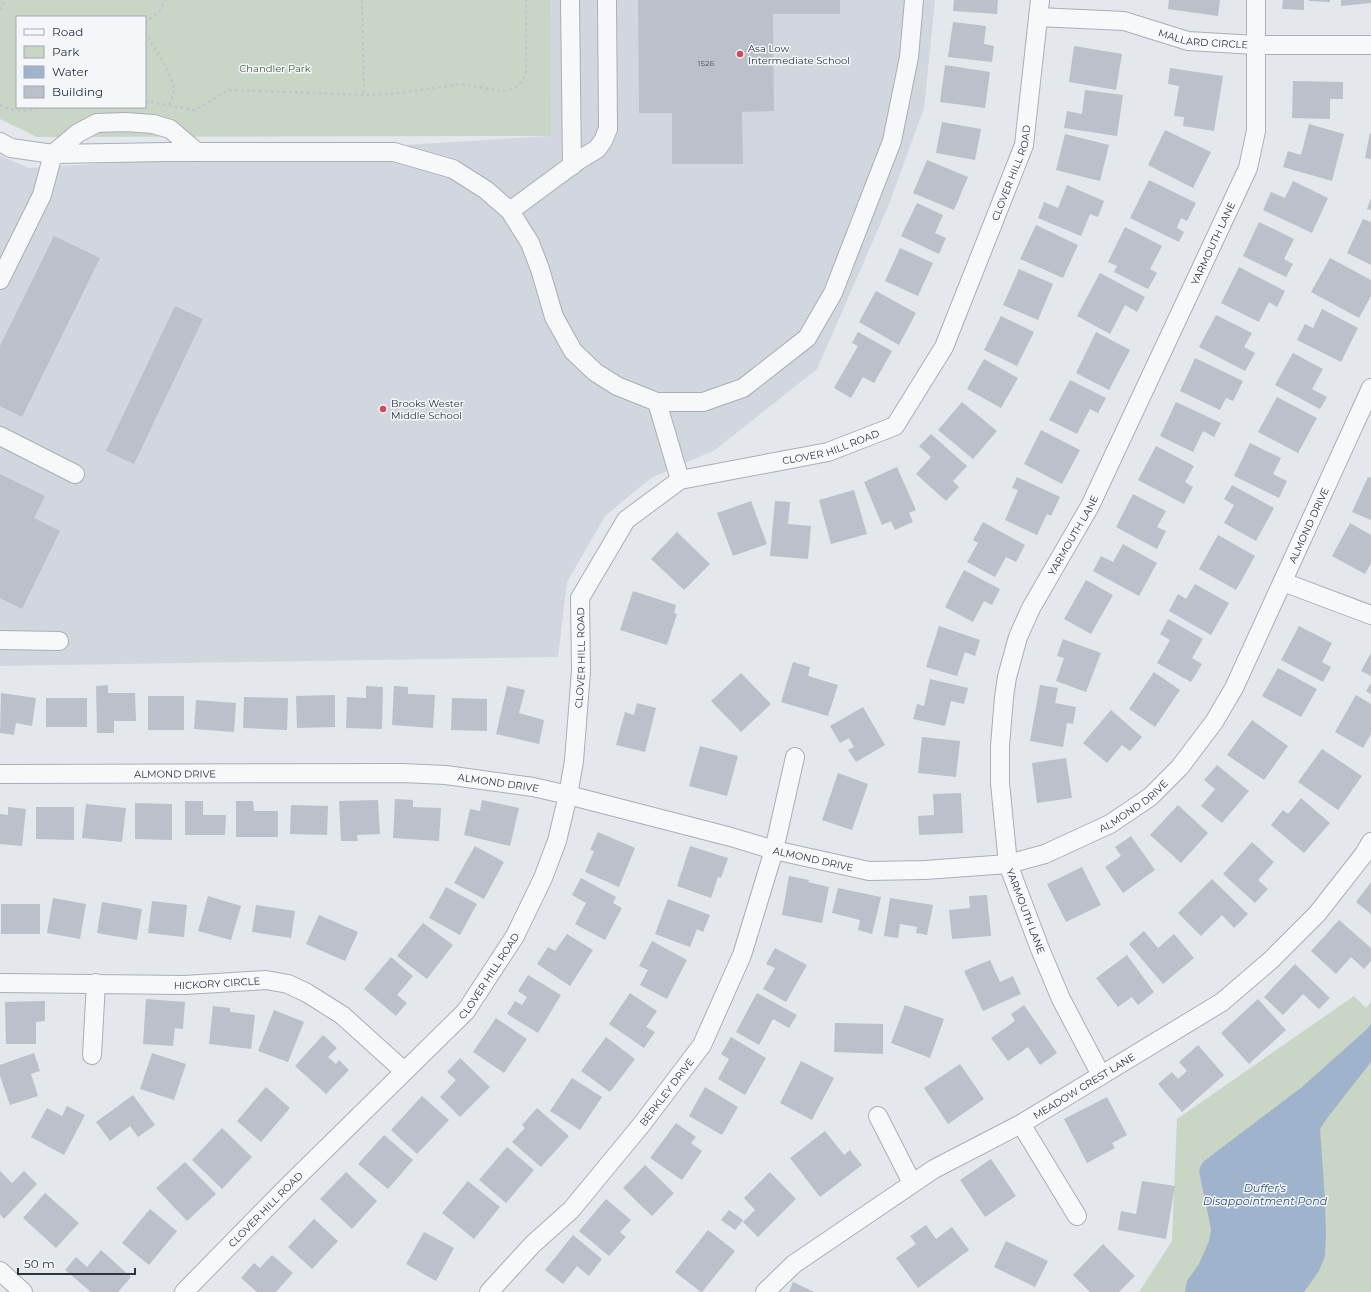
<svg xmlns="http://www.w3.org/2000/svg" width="1371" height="1292" font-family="Montserrat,sans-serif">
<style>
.built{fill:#d2d6de}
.green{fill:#c9d6c5;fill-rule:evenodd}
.water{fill:#9fb4cc}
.building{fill:#bbc0ca}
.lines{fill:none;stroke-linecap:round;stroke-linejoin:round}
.minor-casing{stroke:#a9aeb7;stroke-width:20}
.path{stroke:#c2c5cb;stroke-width:2.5;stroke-dasharray:3 3;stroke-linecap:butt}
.minor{stroke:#f7f8fa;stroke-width:18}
.poi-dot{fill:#d1495b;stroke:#f4f6f9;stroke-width:1.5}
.labels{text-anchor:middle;stroke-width:3;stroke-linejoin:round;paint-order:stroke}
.number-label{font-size:8px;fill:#4f5766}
.street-label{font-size:10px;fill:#2b3445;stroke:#f4f6f9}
.poi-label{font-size:10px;fill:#2b3445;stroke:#f4f6f9;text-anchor:start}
.park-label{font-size:10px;fill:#3f6138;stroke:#f4f6f9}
.water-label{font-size:11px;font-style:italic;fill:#34527a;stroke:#f4f6f9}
</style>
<rect width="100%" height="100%" fill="#e4e7ec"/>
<path class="built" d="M550 0H935L924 108 889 204 817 369 715 450 651 478 605 516 567 582 558 657 0 666V155L28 168 550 136Z"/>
<path class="green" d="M0 0H550L551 136 37 137 0 119ZM17 17H145V107H17Z
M1354 996 1366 1008 1371 1002V1292H1139L1172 1241 1177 1119Z"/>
<path class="water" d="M1371 1024V1062L1328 1117 1320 1129 1325 1199 1326 1235 1325 1256 1319 1271 1304 1292H1185L1187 1281 1199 1264 1209 1241 1211 1229 1199 1171 1201 1165 1204 1161 1302 1087 1366 1030Z"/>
<path class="building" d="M638 0H840V14H773L774 111 742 112 743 164H672V113H639Z
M954 0H998L997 14 953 11Z
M1169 0H1220L1218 16 1168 9Z
M1283 0H1304V10L1282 9Z
M1309 0H1330V2L1309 1Z
M1341 0H1371V3L1341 6Z
M953 22 986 26 984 44 994 46 992 62 948 57Z
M1074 46 1122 54 1116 90 1069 82Z
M945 65 990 72 985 108 940 102Z
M1170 68 1223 76 1214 131 1183 126 1184 117 1174 116 1179 86 1168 84Z
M1293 81 1343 82V99H1330V119L1292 118Z
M1085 90 1123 95 1117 136 1064 128 1067 111 1082 114Z
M942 122 981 129 975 160 936 153Z
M1309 124 1344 134 1332 181 1283 167 1288 151 1301 155Z
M1165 130 1211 152 1193 188 1148 165Z
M1370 133H1371V159L1365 158Z
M1065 134 1109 145 1100 181 1056 170Z
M927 160 968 177 954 210 913 193Z
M1149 180 1196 203 1187 221 1181 218 1177 228 1184 232 1179 242 1130 218Z
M1293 181 1328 198 1312 233 1263 210 1271 192 1285 198Z
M1067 185 1104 201 1098 217 1090 214 1081 236 1038 218 1044 202 1058 208Z
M1371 198V210L1367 209Z
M917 203 943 215 935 233 946 238 939 254 901 236Z
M1363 219 1371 222V265L1347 253Z
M1259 222 1294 239 1284 259 1293 264 1286 277 1243 256Z
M1036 225 1078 245 1063 278 1020 259Z
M1125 227 1162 246 1150 269 1157 273 1148 289 1114 272 1117 266 1108 262Z
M54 236 100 258 22 417 0 406V346Z
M900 248 933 263 918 296 885 281Z
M1330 258 1371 280V296L1359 318 1311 292Z
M1239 267 1285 291 1277 307 1269 302 1259 322 1221 303Z
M1019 269 1053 284 1038 320 1003 305Z
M1100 273 1145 297 1137 312 1125 305 1110 334 1077 316Z
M876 291 916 313 899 345 859 322Z
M175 306 203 319 134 464 106 451Z
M1322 309 1358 328 1341 362 1297 340 1305 324 1313 328Z
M1216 315 1252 333 1244 347 1255 353 1245 371 1199 347Z
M1001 316 1034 332 1017 366 984 350Z
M858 332 892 351 874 383 863 377 851 398 834 388 858 346 852 343Z
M1096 332 1130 350 1109 390 1076 373Z
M1293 353 1323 369 1312 389 1327 397 1320 409 1275 385Z
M1195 358 1243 381 1233 401 1226 398 1220 410 1180 391Z
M984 359 1018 378 1001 408 967 389Z
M1070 380 1106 398 1098 413 1090 409 1077 434 1049 420Z
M1277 397 1317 418 1298 453 1258 432Z
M962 402 997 431 973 459 938 430Z
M1176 402 1221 423 1214 437 1203 431 1193 452 1160 436Z
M1041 430 1080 450 1062 484 1024 464Z
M931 434 967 466 953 481 959 487 946 501 916 474 931 457 919 446Z
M1250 443 1281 458 1273 474 1287 481 1279 498 1234 476Z
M1156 446 1194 466 1185 482 1193 487 1184 504 1138 480Z
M897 467 916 510 909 513 913 522 895 530 891 521 882 525 864 482Z
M0 474 45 496 34 518 60 531 22 609 0 598Z
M1017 477 1060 497 1051 516 1047 514 1037 535 1005 520 1018 490 1012 488Z
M1368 477 1371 478V520L1352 512Z
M1232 485 1274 508 1256 541 1224 523 1234 505 1224 499Z
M854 490 867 534 831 544 819 500Z
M1133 494 1166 511 1157 527 1166 531 1157 549 1116 527Z
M751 501 767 544 733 556 717 513Z
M775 501 790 502 788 524 811 526 808 559 770 556Z
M983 522 1025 545 1016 562 1006 557 995 577 967 562 978 543 973 540Z
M1350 523 1371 535V563L1365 574 1332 556Z
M677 532 710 564 684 590 651 559Z
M1218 535 1255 556 1236 590 1199 569Z
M1123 544 1157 563 1139 596 1093 571 1101 556 1113 562Z
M964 570 1000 589 992 605 984 601 973 622 945 607Z
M1086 580 1113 595 1091 634 1064 619Z
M1195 584 1229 603 1211 635 1169 611 1178 594 1186 599Z
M633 591 676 605 674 613 677 614 667 645 620 630Z
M1168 619 1203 639 1192 658 1202 664 1191 682 1157 663 1170 640 1160 634Z
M939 626 980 640 975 656 965 652 957 676 926 667Z
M1299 626 1332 643 1322 662 1331 667 1323 682 1281 660Z
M1063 639 1101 653 1086 692 1056 681 1064 658 1057 656Z
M1371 653V676L1361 671Z
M793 662 810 667 808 676 838 685 828 716 781 702Z
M1278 668 1317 689 1301 717 1262 696Z
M1154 672 1180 690 1155 727 1129 709Z
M741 673 771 704 741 732 711 701Z
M930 679 968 688 964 704 951 701 945 726 913 719 917 704 924 706Z
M1371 683V694L1366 691Z
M108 685V693H135L136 721H114V733H97L96 686Z
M1040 685 1058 688 1055 703 1076 707 1073 724 1067 723 1063 747 1030 741Z
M366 686 383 687 382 729 346 728 347 697 366 698Z
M394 686 408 687V694L435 695 433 728 392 725Z
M507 686 525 690 519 713 544 720 539 744 496 734Z
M1 693 36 698 32 726 16 723 14 735 0 733Z
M335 695V727L297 728 296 696Z
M1356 695 1371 704V734L1363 748 1335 732Z
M148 696H184V730H148Z
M244 697 288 698 287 730 243 728Z
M46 698H87V727H46Z
M452 698 487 699V731L451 730Z
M196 700 236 703 234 732 194 729Z
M637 703 656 708 645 752 616 745 625 712 634 715Z
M863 707 885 745 856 762 848 750 854 747 849 738 840 743 830 726Z
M1111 710 1142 737 1130 751 1122 745 1107 763 1083 743Z
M1252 720 1288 746 1264 780 1227 755Z
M922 737 960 741 956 777 918 773Z
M700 746 738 756 727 796 689 786Z
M1322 749 1362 776 1338 810 1298 782Z
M1066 758 1072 798 1037 803 1032 763Z
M1217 765 1249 791 1222 823 1201 806 1215 789 1204 780Z
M838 773 868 784 852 830 822 820Z
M961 793 963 833 919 835 918 816 934 815 933 794Z
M1301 798 1330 823 1304 853 1271 825 1283 810 1288 814Z
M395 799 413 800V807L441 808 439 841 393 838Z
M378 800 380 834 357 835 358 841H341L339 801Z
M482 800 519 808 510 846 464 835 470 809 480 811Z
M185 801H203V815H226L225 835H185Z
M236 801H253L254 811H278V837H236Z
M135 803 172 804V840L135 839Z
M86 804 126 808 122 842 82 838Z
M291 805 328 806 327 835 290 834Z
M1178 805 1208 833 1181 863 1150 835Z
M8 807 26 809 22 846 0 844V814L8 815Z
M36 807H74V840L36 839Z
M598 832 635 848 619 887 585 872 594 851 590 850Z
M1131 836 1155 870 1123 893 1105 867 1121 856 1115 847Z
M1252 842 1274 862 1258 880 1268 889 1255 903 1223 874Z
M475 846 504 862 484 899 454 883Z
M690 846 728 858 721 878 718 877 711 898 677 886Z
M1082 867 1101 905 1066 922 1047 884Z
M789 876 809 880 808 882 829 887 822 923 782 915Z
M581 878 616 897 613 903 622 908 605 940 575 924 586 903 572 895Z
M1212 879 1248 914 1234 928 1222 915 1201 936 1178 913Z
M1371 882V914L1356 902Z
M446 887 477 904 460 935 429 918Z
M838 888 881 897 872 934 858 930 860 920 832 913Z
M987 895 991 936 952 939 949 910 970 908 969 896Z
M208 896 241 906 231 940 198 931Z
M53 898 86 904 80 939 47 933Z
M890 898 933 905 927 935 916 933 917 927 900 924 898 938 884 936Z
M668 899 710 915 703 932 697 929 690 947 655 934Z
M152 901 187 905 184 937 148 933Z
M102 902 142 909 137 940 97 933Z
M1 904H40V934H1Z
M256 905 295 911 291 938 252 932Z
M319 915 358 932 345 961 306 944Z
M1339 920 1371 948V961L1364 969 1351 957 1336 974 1311 951Z
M423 923 453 945 427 979 397 956Z
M1144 931 1158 948 1174 934 1194 958 1163 984 1129 944Z
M567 934 593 950 570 986 537 964 548 947 555 951Z
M652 941 687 960 667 999 640 985 648 970 639 966Z
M775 948 807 965 786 1002 763 989 775 968 766 964Z
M1127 955 1154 992 1138 1005 1132 997 1118 1007 1096 978Z
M391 957 413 976 397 995 407 1003 396 1016 364 989Z
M990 960 1000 982 1013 976 1021 994 983 1011 964 971Z
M1295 964 1330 998 1319 1009 1303 994 1283 1015 1264 997Z
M528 975 561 995 538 1033 507 1014 515 1001 522 1005 527 997 518 991Z
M630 993 657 1011 646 1027 655 1032 644 1048 609 1024Z
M757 993 797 1015 789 1028 773 1019 759 1045 736 1032Z
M146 999 185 1002 183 1029 175 1028 173 1046 143 1044Z
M1258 999 1286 1030 1249 1064 1221 1033Z
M45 1001V1021L36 1022V1044H6L5 1002Z
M905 1005 944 1019 930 1058 891 1043Z
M1024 1005 1057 1053 1040 1065 1028 1047 1008 1061 991 1038 1015 1021 1011 1014Z
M213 1006 230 1008V1012L255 1015 251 1049 209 1044Z
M274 1010 304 1022 288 1062 258 1051Z
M496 1018 527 1039 504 1073 473 1052Z
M835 1023 883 1024V1054L834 1052Z
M323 1035 337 1048 328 1057 336 1064 339 1060 349 1070 326 1094 295 1066Z
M606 1037 635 1059 610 1092 581 1071Z
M731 1037 766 1058 745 1095 718 1079 729 1059 721 1054Z
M1198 1045 1224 1075 1182 1112 1158 1084 1172 1072 1178 1079 1187 1071 1179 1062Z
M34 1053 40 1071 31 1074 38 1096 10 1105 0 1076V1065Z
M152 1053 186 1064 174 1100 140 1089Z
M460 1058 490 1087 460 1117 440 1097 456 1080 447 1072Z
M801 1061 834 1078 812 1120 780 1103Z
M960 1064 984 1099 948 1124 924 1088Z
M572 1078 602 1097 580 1130 550 1111Z
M266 1087 290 1108 261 1142 237 1121Z
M705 1087 738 1107 722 1135 689 1116Z
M133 1095 155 1125 138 1137 130 1126 110 1141 96 1122Z
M422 1096 449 1120 417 1154 391 1130Z
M1107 1097 1127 1135 1112 1143 1115 1148 1087 1163 1064 1119Z
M67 1106 85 1115 64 1155 31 1137 47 1108 62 1116Z
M537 1108 569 1136 541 1167 512 1142 525 1128 522 1125Z
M676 1123 696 1137 691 1143 702 1151 682 1180 650 1158Z
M222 1128 252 1157 222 1189 192 1160Z
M825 1131 844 1155 850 1150 862 1165 820 1197 790 1158Z
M384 1135 413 1160 388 1189 358 1164Z
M507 1147 534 1170 506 1203 479 1180Z
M991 1159 1016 1196 985 1217 960 1180Z
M185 1162 216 1194 187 1221 156 1188Z
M645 1165 674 1193 652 1216 623 1188Z
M0 1171 12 1183 24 1171 37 1184 4 1219 0 1214Z
M346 1172 377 1201 352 1229 320 1199Z
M770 1172 796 1199 758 1237 743 1222 755 1210 744 1198Z
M468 1181 500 1207 474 1239 442 1213Z
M1142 1181 1175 1186 1166 1239 1118 1230 1121 1211 1136 1214Z
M45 1193 79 1223 56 1248 23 1218Z
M606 1199 631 1220 620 1232 626 1237 609 1256 579 1231Z
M150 1209 177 1231 149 1265 122 1243Z
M729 1210 743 1220 735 1230 721 1220Z
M314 1219 338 1241 312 1269 288 1247Z
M926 1225 936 1239 952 1227 969 1250 918 1288 896 1258 916 1244 910 1236Z
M708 1230 735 1251 702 1292H701L675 1272Z
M424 1232 454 1248 436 1281 406 1264Z
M573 1235 602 1259 589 1276 577 1266 563 1284 545 1270Z
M1006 1241 1048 1261 1035 1287 994 1267Z
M1103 1244 1135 1276 1119 1292H1090L1073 1275Z
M101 1250 131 1277 118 1292H91L65 1270 76 1257 87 1267Z
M272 1255 293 1273 276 1292H257L241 1278 254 1263 260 1268Z
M793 1282 814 1292H789Z"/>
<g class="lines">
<defs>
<g id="minor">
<path d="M570 0 572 166"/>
<path id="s1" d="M1038 17 1124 21 1188 41 1256 45H1371"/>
<path d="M0 142 11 148 53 154 167 152H394L453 169 486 190 510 211 530 243 540 269 554 317 573 351 595 372 617 386 657 402H703L743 388 807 338 833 293 892 141 909 57 914 0"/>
<path d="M510 211 579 160 597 149 603 141 608 129 607 0"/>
<path d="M0 280 42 195 53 154 78 133 97 123 125 122 153 124 170 129 197 152"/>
<path d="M657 402 680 480"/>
<path d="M0 436 75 474"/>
<path d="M1283 582 1371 615"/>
<path d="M0 640 59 641"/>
<path id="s2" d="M0 774 402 773 446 775 533 787 568 795 731 837 774 850 869 871 925 870 1008 864 1045 854 1110 824 1150 797 1180 767 1214 722 1234 688 1371 388"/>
<path id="s3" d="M0 983 185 985 266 980 288 984 307 993 342 1015 404 1071"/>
<path d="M92 1055 96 983"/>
<path id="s4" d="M1101 1075 1061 999 1040 949 1008 864 1000 783V746L1004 697 1007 677 1018 637 1031 608 1090 506 1248 168 1256 131V0"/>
<path d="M878 1116 912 1183"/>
<path d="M1021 1124 1077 1216"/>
<path d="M0 1271 23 1292"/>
<path id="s5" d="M184 1292 286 1188 466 1011 515 936 543 878 557 841 568 795 574 761 581 671 580 598 626 520 680 480 828 452 895 426 944 347 1024 145 1040 0"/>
<path id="s6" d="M489 1292 533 1244 571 1210 642 1124 702 1045 742 955 774 850 795 757"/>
<path id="s7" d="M765 1292 794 1264 934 1169 1021 1124 1222 1002 1271 960 1317 914 1364 854 1371 842"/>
</g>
</defs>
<use href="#minor" class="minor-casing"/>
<path class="path" d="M362 0 364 95
M0 10 5 0
M145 23 159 12 165 0
M145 32C153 46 174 75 174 91 173 95 171 101 169 105
M145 101 194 110 206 104 228 90 369 95 401 93 461 84 501 91C514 90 522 85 526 72V0
M0 105C13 112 27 112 41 107"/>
<use href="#minor" class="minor"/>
</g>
<g class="poi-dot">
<circle cx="740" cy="54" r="4"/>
<circle cx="383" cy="409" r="4"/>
</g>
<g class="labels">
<g class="number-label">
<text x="706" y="66">1526</text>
</g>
<g class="street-label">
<text dy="4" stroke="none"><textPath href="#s1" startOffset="168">MALLARD CIRCLE</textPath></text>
<text dy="4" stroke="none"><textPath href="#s5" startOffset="1497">CLOVER HILL ROAD</textPath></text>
<text dy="4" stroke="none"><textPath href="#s4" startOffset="900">YARMOUTH LANE</textPath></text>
<text dy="4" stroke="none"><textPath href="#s5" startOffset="1149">CLOVER HILL ROAD</textPath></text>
<text dy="4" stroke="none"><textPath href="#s2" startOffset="1495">ALMOND DRIVE</textPath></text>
<text dy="4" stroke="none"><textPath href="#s4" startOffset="576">YARMOUTH LANE</textPath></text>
<text dy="4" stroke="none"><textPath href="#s5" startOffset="777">CLOVER HILL ROAD</textPath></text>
<text dy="4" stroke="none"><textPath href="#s2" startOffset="175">ALMOND DRIVE</textPath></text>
<text dy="4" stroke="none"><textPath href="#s2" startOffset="499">ALMOND DRIVE</textPath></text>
<text dy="4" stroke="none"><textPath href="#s2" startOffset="1159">ALMOND DRIVE</textPath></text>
<text dy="4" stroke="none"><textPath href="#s2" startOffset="823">ALMOND DRIVE</textPath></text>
<text transform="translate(1026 911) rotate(69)" y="4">YARMOUTH LANE</text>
<text dy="4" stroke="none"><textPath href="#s5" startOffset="440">CLOVER HILL ROAD</textPath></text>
<text dy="4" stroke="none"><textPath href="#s3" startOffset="217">HICKORY CIRCLE</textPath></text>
<text dy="4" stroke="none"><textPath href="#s7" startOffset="381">MEADOW CREST LANE</textPath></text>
<text dy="4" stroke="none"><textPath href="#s6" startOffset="268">BERKLEY DRIVE</textPath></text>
<text dy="4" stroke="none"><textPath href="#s5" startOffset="116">CLOVER HILL ROAD</textPath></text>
</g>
<g class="poi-label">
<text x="748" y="52">Asa Low<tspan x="748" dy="12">Intermediate School</tspan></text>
<text x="391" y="407">Brooks Wester<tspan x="391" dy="12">Middle School</tspan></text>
</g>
<g class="park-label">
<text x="275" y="72">Chandler Park</text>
</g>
<g class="water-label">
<text x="1265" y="1192">Duffer's<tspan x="1265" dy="13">Disappointment Pond</tspan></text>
</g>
</g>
<rect x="16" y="16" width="130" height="92" fill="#f4f6f9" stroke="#a4a8b1"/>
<rect x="24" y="29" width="20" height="6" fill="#f7f8fa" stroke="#a4a8b1"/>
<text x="52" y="36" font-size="12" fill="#2b3445">Road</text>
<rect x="24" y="46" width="20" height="12" fill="#c9d6c5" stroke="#a4a8b1"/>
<text x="52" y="56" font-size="12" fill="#2b3445">Park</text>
<rect x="24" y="66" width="20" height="12" fill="#9fb4cc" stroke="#a4a8b1"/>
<text x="52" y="76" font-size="12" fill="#2b3445">Water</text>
<rect x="24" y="86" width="20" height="12" fill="#bbc0ca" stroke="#a4a8b1"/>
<text x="52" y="96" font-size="12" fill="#2b3445">Building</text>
<path d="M18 1268v6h117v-6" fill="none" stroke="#2b3445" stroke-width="2"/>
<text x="24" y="1268" font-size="12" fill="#2b3445" stroke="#f4f6f9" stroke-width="3" paint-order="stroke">50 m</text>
</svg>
